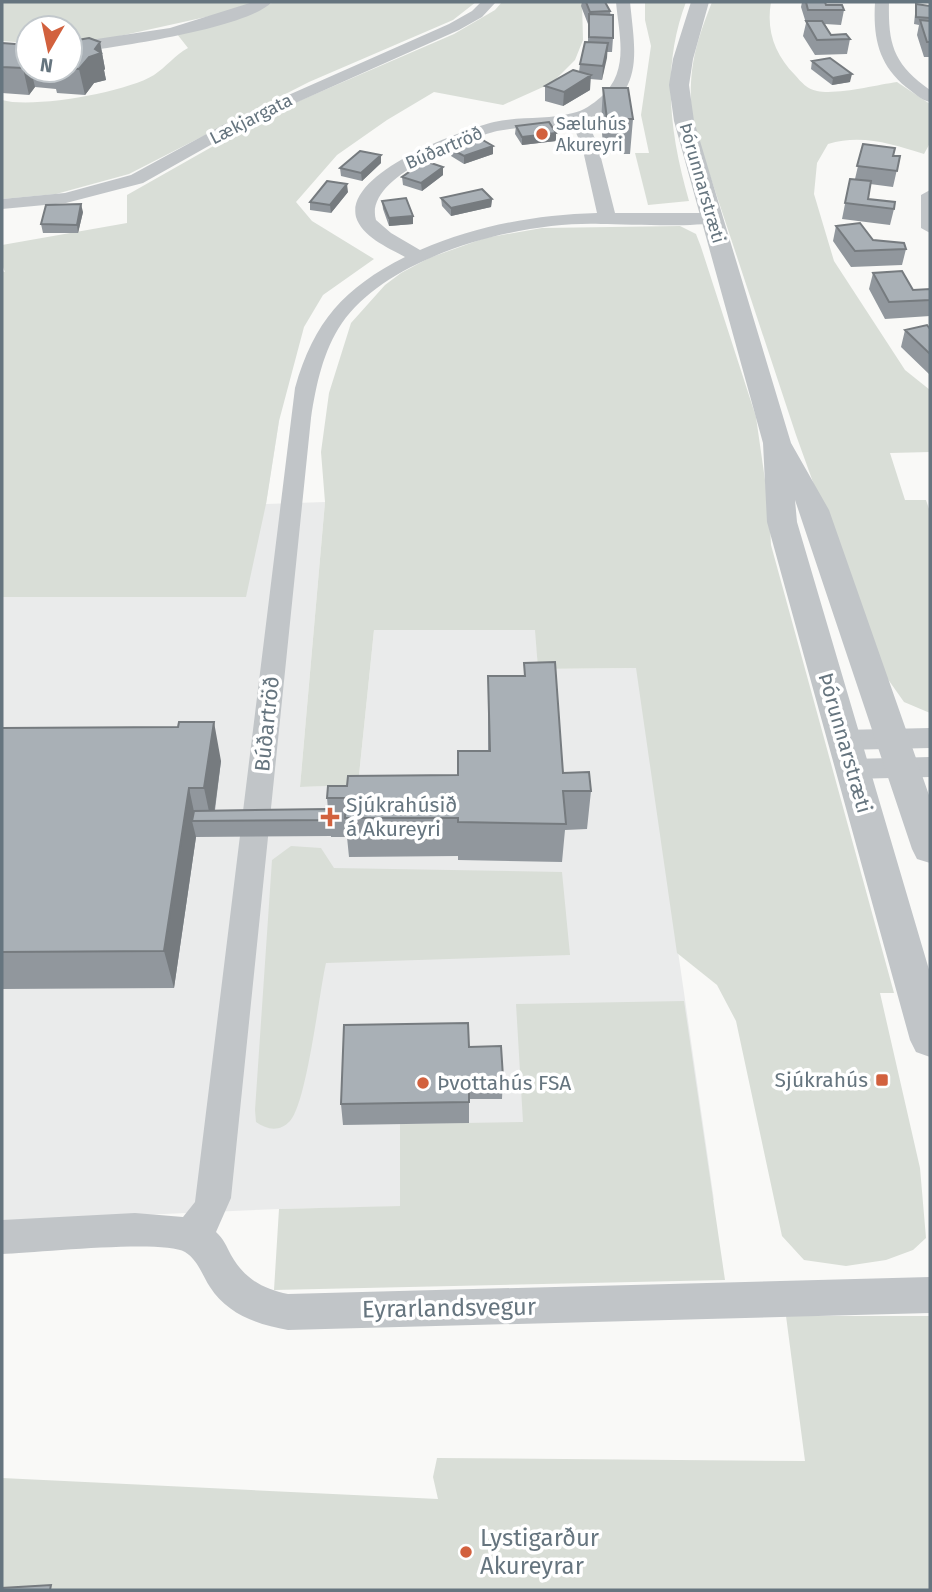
<svg xmlns="http://www.w3.org/2000/svg" width="932" height="1592" font-family="'Fira Sans',sans-serif">
<style>
.built{fill:#eaebeb}
.green{fill:#d9ded7}
.lines{fill:none;stroke-linecap:round;stroke-linejoin:round}
.minor{fill:#c1c5c8;fill-rule:evenodd}
.tertiary{fill:#c1c5c8;fill-rule:evenodd}
.wall{fill:#91979d}
.shaded-wall{fill:#767b7f}
.building{fill:#a9b0b6;stroke:#767b7f;stroke-width:2}
.poi-dot{fill:#d2613e;stroke:#fff;stroke-width:2.5}
.labels{text-anchor:middle;stroke-width:7;stroke-linejoin:round;paint-order:stroke}
.far-street-label{font-size:18px;fill:#66757f;stroke:#fff}
.far-poi-label{font-size:18px;fill:#66757f;stroke:#fff;text-anchor:start}
.street-label{font-size:21px;fill:#66757f;stroke:#fff}
.poi-label{font-size:21px;fill:#66757f;stroke:#fff;text-anchor:start}
.near-street-label{font-size:24px;fill:#66757f;stroke:#fff}
.near-poi-label{font-size:24px;fill:#66757f;stroke:#fff;text-anchor:start}
</style>
<rect width="100%" height="100%" fill="#f9f9f7"/>
<path class="built" d="M2 415 279 421 266 504 325 502 300 787 358 785 374 630H536L538 669 637 668 714 1200 279 1209 2 1221Z"/>
<path class="green" d="M2 2H257L233 11 88 43 70 44V28H28V43L2 41Z
M274 2H476L453 20 309 82 129 174 56 194 2 199V100C32 109 127 92 154 75 166 67 175 55 188 48L177 34 237 18Z
M502 2H582L583 40 575 60 552 83 503 105 434 92 387 120 337 155 296 202 312 221 374 259 323 295 304 327 279 421 266 504 246 597H2V271L5 272 2 265V245L127 223V195L224 140 246 124 454 34 495 10Z
M645 2H686C661 68 670 135 689 201L648 205 635 153H649L641 115 651 46 645 20Z
M712 2H771C766 31 775 55 795 75 801 82 807 89 817 91 837 95 876 85 897 82L930 104V143L924 154C891 144 862 134 828 144L817 163 814 194 834 261 905 370 930 390V452L890 453 905 500H926L930 512V713L904 702 880 668 796 435 692 121C688 70 694 48 712 2Z
M680 226 696 234 701 247 756 417 769 508 771 545 894 993H880L920 1168 926 1238 913 1250 886 1260 846 1266 804 1260 782 1236 736 1021 717 985 677 953 636 668 538 669 535 630H374L358 785 300 787 325 502 321 452 329 393 351 323 385 285 401 273 429 258 485 238 542 228Z
M291 846 321 848 334 868 562 872 570 955 326 963C319 993 307 1102 290 1121 280 1132 267 1130 256 1122L255 1110 272 860Z
M684 1001 725 1280 274 1290 279 1209 400 1206V1124L523 1122 516 1004Z
M786 1316H930V1590H2V1478L438 1499 433 1477 437 1458 805 1461Z"/>
<g class="lines">
<path class="minor" d="M253 2H272C246 29 110 48 70 53V43L170 28Z
M481 2H496L482 17 459 30 246 125 143 183 66 203 2 209V199L65 193 131 175 234 119 449 24 472 11Z
M616 2H630C635 53 646 94 587 120L598 146 615 213H711L720 218 717 222C692 228 629 224 601 224 522 221 390 254 342 323 323 351 316 385 311 418L231 1198 216 1232C223 1238 227 1247 231 1255 244 1278 262 1289 288 1294L930 1277V1313L288 1330C258 1325 227 1314 210 1287 202 1275 198 1260 185 1252 163 1239 35 1253 2 1254V1220L135 1213 183 1217 195 1202 295 388C314 321 344 288 405 257 389 248 362 237 356 217 345 172 462 130 494 122 520 116 548 120 573 113 583 111 593 104 601 97 630 71 619 36 616 2ZM572 124 582 146 597 213C535 215 478 225 420 250L391 233 376 220C363 177 466 139 497 131 522 126 547 128 572 124Z
M875 2H889C888 46 894 64 930 90V102C921 100 914 93 906 87 878 64 873 37 875 2Z
M930 190V233L921 228V195Z
M930 728V748L843 750 833 747 829 740 833 733 843 730Z
M930 757V777L852 779 842 776 838 769 842 762 852 759Z"/>
<path class="tertiary" d="M691 2H709L693 59 689 85 694 121 791 443 829 510 930 798V863L917 859 912 849 795 500 797 522 930 973V1057L916 1052 910 1040 767 522 763 443 674 121 669 85 673 59Z"/>
</g>
<path class="wall" d="M582 2H605L610 11 613 38 612 52H607L602 80 590 79V90L563 106 545 101V86L579 72 580 64 588 42V24L581 6Z
M802 2H825L826 5 844 10 841 25 825 24 831 35 850 39 847 54 815 55 803 36 806 23 801 7Z
M916 4 930 6V57H924L917 35 919 25 914 24Z
M100 42 105 69 104 70 106 80 94 83 85 95 57 93 56 89 35 87 29 95 2 93V43L28 70H31L32 71 31 70H70V43Z
M812 61 850 82 832 85 811 69Z
M603 88 633 119 630 154H604L601 123Z
M516 126 556 141 522 145 515 134Z
M863 144 893 156H900L893 187 870 184 868 199 894 209 890 225 842 219 850 179H855Z
M493 146V154L464 164 451 156V149Z
M381 163 362 181 341 176 340 168Z
M443 167V175L422 191 403 185 402 177Z
M348 192 331 213 310 210V202Z
M441 198 492 199 491 207 451 216 442 206Z
M382 201 413 224 389 226 383 209Z
M83 212 78 233H43L41 224Z
M836 226 873 240 906 249 902 265 851 267 833 241Z
M873 273 913 290 930 289V316L885 319 869 289Z
M930 329V375L901 347 905 330Z
M524 663 563 773 591 791 587 829 565 830 562 862 458 860V856L349 857 347 837H331V835V836L196 837 174 988 2 989V728L221 761 215 810 328 809 327 798 347 786 458 775 488 751V676H524Z
M469 1047 503 1077 502 1099H469V1123L343 1125 341 1104Z"/>
<path class="shaded-wall" d="M100 42 105 69 104 70 106 80 94 83 85 95 79 69Z
M608 43 607 58 602 80 603 66Z
M28 63V70H31L35 87 29 95 23 68Z
M852 74 850 82 832 85 833 78Z
M591 75 590 90 563 106 564 92Z
M556 133V141L522 145V137Z
M493 146V154L464 164V156Z
M381 155V163L362 181 361 173Z
M443 167V175L422 191 421 183Z
M347 184 348 192 331 213 330 205Z
M492 199 491 207 451 216V208Z
M81 204 83 212 78 233 77 225Z
M413 216V224L389 226V218Z
M214 722 221 761 213 821H211L204 788Z
M189 788 196 821H192L196 837 174 988 164 951Z"/>
<path class="building" d="M586 2H605L610 11 590 12Z
M806 2H825L826 5H842L844 10H808Z
M916 4 930 6V18L916 17Z
M589 14 613 15V38L589 37Z
M920 20 930 21V42H927Z
M806 21H822L831 35 846 34 850 39 817 40Z
M89 38 100 42 95 49 101 53 89 57 79 69 70 68V43L72 41Z
M585 42 608 43 603 66 580 64Z
M2 43 28 45V63L23 68 2 67Z
M830 58 852 74 833 78 812 61Z
M573 70 591 75 564 92 545 86Z
M603 88H628L633 119H607Z
M549 122 556 133 522 137 516 126Z
M481 139 493 146 464 156 451 149Z
M863 144 895 148 893 156H900L897 171 857 166Z
M360 151 381 155 361 173 340 168Z
M425 161 443 167 421 183 402 177Z
M850 179 871 181 868 199 895 202 894 209 845 203Z
M327 181 347 184 330 205 310 202Z
M482 189 492 199 451 208 441 198Z
M406 198 413 216 389 218 382 201Z
M81 204 77 225 41 224 46 205Z
M860 223 873 240 904 243 906 249 855 251 836 226Z
M902 271 913 290 930 289V300L889 302 873 273Z
M927 325 930 329V354L905 330Z
M555 662 563 773 589 772 591 791H563L566 824 458 822V818H345L346 798H327L328 786H347L348 776 458 775V751H490L488 676H525L524 663Z
M179 722H214L204 788H189L164 951 2 952V728L178 727Z
M328 809 329 820 192 821 194 811Z
M468 1023 469 1047 501 1046 503 1077H469V1102L341 1104 344 1025Z
M51 1585 50 1590H2V1588Z"/>
<g class="poi-dot">
<circle cx="542" cy="134" r="7"/>
<path d="M326.5 806.5h7v7h7v7h-7v7h-7v-7h-7v-7h7z"/>
<rect x="875" y="1073" width="14" height="14" rx="3.5"/>
<circle cx="423" cy="1083" r="7"/>
<circle cx="466" cy="1552" r="7"/>
</g>
<g class="labels">
<g class="far-street-label">
<text transform="translate(251 119) rotate(-27)" y="6">Lækjargata</text>
<text transform="translate(444 148) rotate(-23)" y="6">Búðartröð</text>
<text transform="translate(702 183) rotate(74)" y="6">Þórunnarstræti</text>
</g>
<g class="far-poi-label">
<text x="556" y="130">Sæluhús<tspan x="556" dy="21">Akureyri</tspan></text>
</g>
<g class="street-label">
<text transform="translate(267 724) rotate(-84)" y="7">Búðartröð</text>
<text transform="translate(845 743) rotate(74)" y="7">Þórunnarstræti</text>
</g>
<g class="poi-label">
<text x="346" y="812">Sjúkrahúsið<tspan x="346" dy="24">á Akureyri</tspan></text>
<text x="868" y="1087" text-anchor="end">Sjúkrahús</text>
<text x="437" y="1090">Þvottahús FSA</text>
</g>
<g class="near-street-label">
<text transform="translate(449 1308) rotate(-1)" y="8">Eyrarlandsvegur</text>
</g>
<g class="near-poi-label">
<text x="480" y="1546">Lystigarður<tspan x="480" dy="28">Akureyrar</tspan></text>
</g>
</g>
<rect width="932" height="1592" fill="none" stroke="#66757f" stroke-width="7"/>
<g transform="translate(49 49) rotate(189)"><circle r="33" fill="#ffffff" stroke="#c2c8cc" stroke-width="2"/>
<path d="M0-5L12 26L0 18L-12 26Z" fill="#d2613e"/>
<text y="-10" font-size="19" font-weight="bold" text-anchor="middle" fill="#66757f">N</text>
</g>
</svg>
